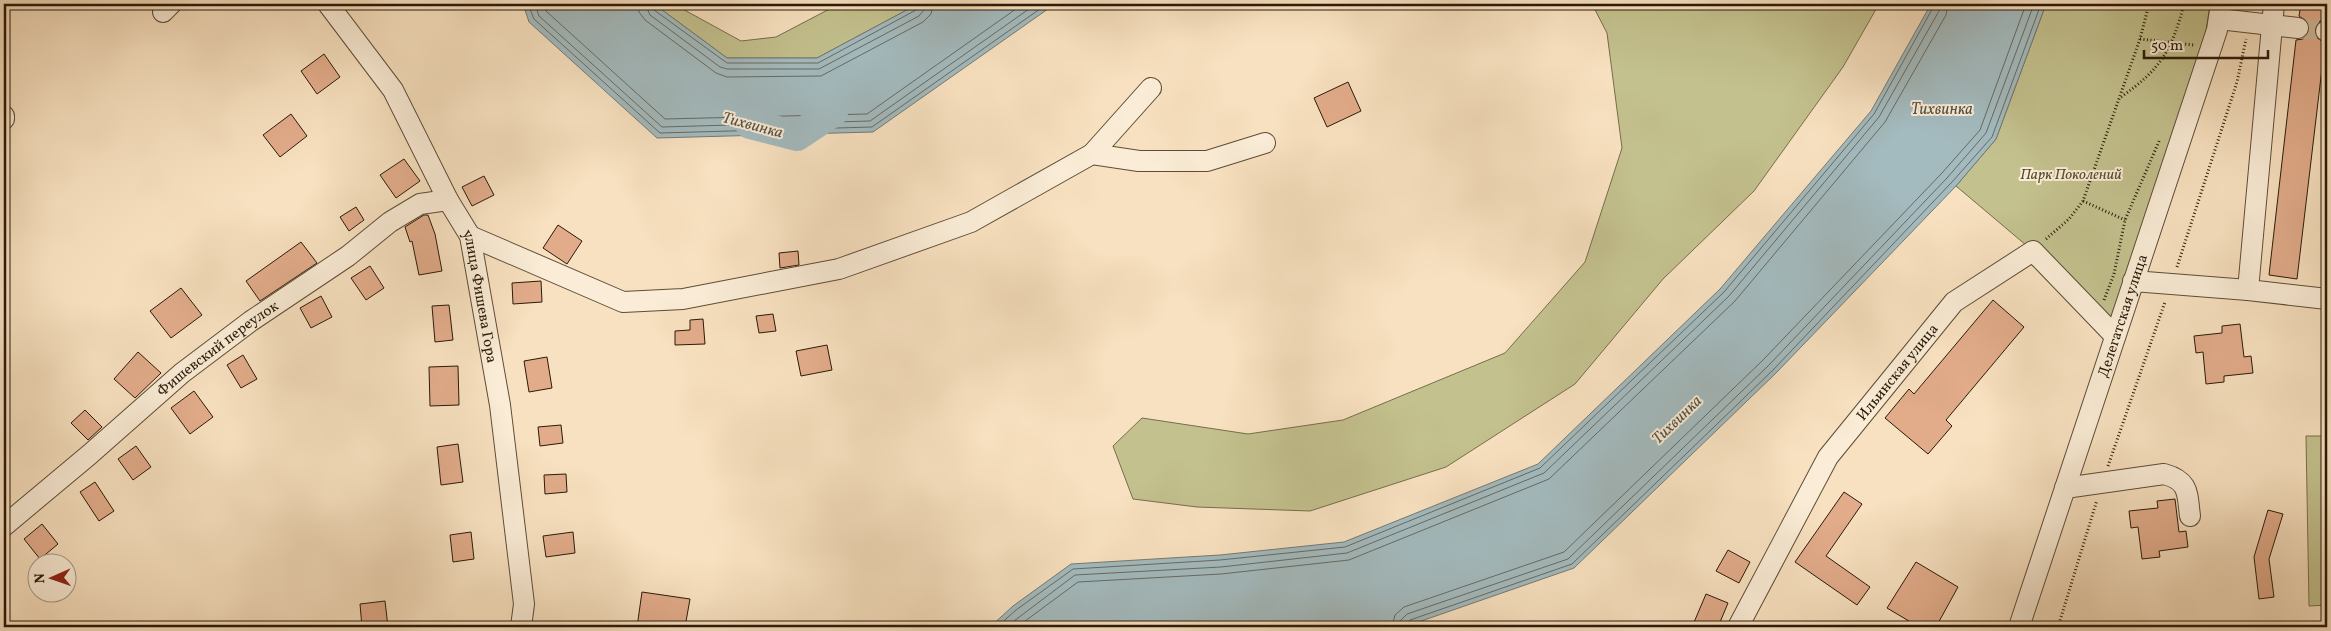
<svg xmlns="http://www.w3.org/2000/svg" width="2331" height="631" font-family="Vollkorn,serif">
<style>
.green{fill:#c3c18e;stroke:#766e4b}
.water{fill:#a3babe;stroke:#737a75}
.lines{fill:none;stroke-linecap:round;stroke-linejoin:round}
.shore{stroke:#666a63;stroke-width:1}
.river{stroke:#a3babe;stroke-width:30}
.building{fill:#e2ac8b;stroke:#2a1a08}
.minor-tunnel{stroke:#cfb99b;stroke-width:20;stroke-dasharray:20 10;stroke-linecap:butt}
.minor-casing{stroke:#5e4c36;stroke-width:22}
.path{stroke:#2a1a08;stroke-width:3;stroke-dasharray:1 2.5;stroke-linecap:butt}
.minor{stroke:#faecd6;stroke-width:20}
.labels{text-anchor:middle;stroke-width:4;stroke-linejoin:round;paint-order:stroke}
.park-label{font-size:15px;font-style:italic;fill:#584c30;stroke:#faecd6}
.street-label{font-size:15px;fill:#2a1a08;stroke:#faecd6}
.water-label{font-size:16px;font-style:italic;fill:#545248;stroke:#faecd6}
</style>
<rect width="100%" height="100%" fill="#f8e1c0"/>
<filter id="stains"><feTurbulence type="fractalNoise" baseFrequency=".004" numOctaves="4"/><feColorMatrix values="0 0 0 0 .2 0 0 0 0 .09 0 0 0 0 .02 0 0 0 .5 -.17"/></filter>
<radialGradient id="worn" r=".72"><stop offset=".6" stop-color="#630" stop-opacity="0"/><stop offset="1" stop-color="#630" stop-opacity=".3"/></radialGradient>
<path class="green" d="M654 4H668L679 7 741 41 776 37 839 4H918L817 58H727Z
M1592 4H1879L1843 67 1754 191 1663 279 1575 384 1446 467 1310 511 1197 507 1133 499 1113 446 1142 418 1248 434 1343 420 1505 353 1585 262 1622 148 1607 33Z
M2046 4H2210L2206 31 2108 331 2033 251 1956 186 1996 139Z
M2306 436H2327V605L2309 606Z"/>
<path class="water" d="M523 4H654L727 58H817L918 4H1055L873 132 657 138 529 22Z
M1931 4H2046L1996 139 1956 186 1776 373 1574 568 1404 627H990L1013 606 1071 564 1220 555 1344 542 1538 464 1720 289 1871 111Z"/>
<g class="lines">
<path class="shore" d="M528 4 534 19 660 133 872 127 1047 4
M535 4 539 16 662 127 870 121 1036 4
M543 4 546 11 665 119 867 114 1023 4
M638 4 639 12 645 20 716 73 727 77 821 76 923 22 931 14 933 4
M645 4 650 15 720 67 727 69H819L919 16 924 10 925 4
M652 4 654 10 727 63H818L916 10 919 4
M997 627 1016 610 1073 569 1220 560 1345 547 1540 468 1724 292 1874 114 1935 4
M1006 627 1075 575 1221 567 1347 553 1544 473 1729 296 1879 117 1939 11 1941 4
M1017 627 1078 582 1221 574 1349 560 1549 479 1735 301 1885 122 1946 15 1948 4
M1392 627 1395 615 1404 607 1564 552 1763 360 1942 173 1980 130 2026 4
M1399 627 1401 620 1407 614 1568 559 1768 366 1947 178 1986 133 2034 4
M1406 627 1410 620 1572 564 1773 370 1952 182 1992 137 2041 4"/>
<path class="river" d="M750 124 797 136 833 112"/>
</g>
<path class="building" d="M2301 4H2327V19L2320 21 2314 31 2316 37 2325 43 2297 279 2269 275 2296 40 2303 39 2310 30 2309 23 2299 16Z
M324 54 340 77 317 94 301 71Z
M1348 82 1361 111 1327 127 1314 98Z
M291 114 307 136 280 157 263 135Z
M404 159 420 181 396 198 380 175Z
M484 176 494 195 472 206 462 187Z
M356 207 364 220 349 231 340 217Z
M424 215H428L435 234 442 271 419 275 412 241 410 242 405 227Z
M558 225 582 241 567 264 543 248Z
M301 242 317 263 260 301 246 281Z
M798 251 799 265 780 268 779 253Z
M370 266 384 288 366 300 351 278Z
M541 281 542 302 513 304 512 283Z
M181 288 202 315 171 338 150 311Z
M321 296 332 317 311 328 300 308Z
M1993 300 2024 327 1946 420 1952 426 1928 454 1885 418 1909 389 1914 394Z
M449 305 453 340 435 342 432 306Z
M773 314 776 331 759 333 756 316Z
M703 319 705 344 675 345V331L690 330V320Z
M2240 324 2244 357 2251 356 2253 373 2224 376V382L2206 384 2203 352 2196 353 2194 336 2222 333V326Z
M827 345 832 370 801 376 796 351Z
M138 352 161 373 135 398 114 379Z
M243 355 257 379 241 388 227 365Z
M547 357 552 388 529 392 524 361Z
M458 366 459 405 430 406 429 367Z
M194 391 213 417 190 434 171 408Z
M85 410 102 427 88 440 71 423Z
M561 425 563 443 540 446 538 427Z
M458 444 463 482 441 485 437 447Z
M136 446 151 467 133 480 118 459Z
M566 474 567 492 545 494 544 475Z
M95 482 114 511 99 521 80 492Z
M1844 492 1862 504 1826 556 1870 587 1857 605 1795 562Z
M2175 499 2179 532 2186 531 2188 547 2159 551 2160 557 2142 559 2138 527 2131 528 2129 511 2158 508 2157 501Z
M2268 510 2283 514 2269 559 2274 597 2259 599 2254 557Z
M42 524 58 544 40 559 24 539Z
M471 532 474 559 453 562 450 535Z
M573 532 575 553 546 557 543 536Z
M1728 550 1750 562 1739 583 1716 571Z
M1916 562 1958 587 1936 627H1919L1887 608Z
M642 592 690 599 685 627H637Z
M1706 594 1728 603 1718 627H1692Z
M385 601 388 627H362L360 604Z"/>
<g class="lines">
<path class="minor-tunnel" d="M2298 28 2326 31"/>
<defs>
<g id="minor">
<path id="s1" d="M328 4 393 90 448 200 470 236 500 405 524 604 521 627"/>
<path d="M2274 4 2248 290 2327 299"/>
<path d="M163 12 171 4"/>
<path d="M2219 19 2298 28"/>
<path d="M2326 31H2327"/>
<path d="M4 116V119"/>
<path d="M1092 154 1151 88"/>
<path d="M470 236 623 302 683 299 839 269 971 222 1092 154 1139 161H1207L1265 143"/>
<path d="M2133 281 2248 290"/>
<path d="M2065 488 2164 474C2190 481 2187 494 2190 516"/>
<path id="s2" d="M4 526 89 455 182 373 251 321 348 256 390 222 420 204 448 200"/>
<path id="s3" d="M1738 627 1828 457 1954 302 2033 251 2115 336"/>
<path id="s4" d="M2019 627 2217 30 2221 4"/>
</g>
</defs>
<use href="#minor" class="minor-casing"/>
<path class="path" d="M2140 39 2194 45
M2121 97C2161 69 2172 50 2184 4
M2083 201 2125 220
M2046 239 2069 219 2083 201 2140 39 2149 4
M2177 267 2237 82 2246 39
M2104 300 2114 274 2125 220 2160 139
M2108 466 2165 302
M2058 627 2097 500"/>
<use href="#minor" class="minor"/>
</g>
<g class="labels">
<g class="park-label">
<text x="2071" y="179">Парк Поколений</text>
</g>
<g class="street-label">
<text dy="5" stroke="none"><textPath href="#s1" startOffset="334">улица Фишева Гора</textPath></text>
<text dy="5" stroke="none"><textPath href="#s4" startOffset="328">Делегатская улица</textPath></text>
<text dy="5" stroke="none"><textPath href="#s2" startOffset="278">Фишевский переулок</textPath></text>
<text dy="5" stroke="none"><textPath href="#s3" startOffset="302">Ильинская улица</textPath></text>
</g>
<g class="water-label">
<text x="1942" y="114">Тихвинка</text>
<text transform="translate(753 124) rotate(15)" y="6">Тихвинка</text>
<text transform="translate(1676 419) rotate(-44)" y="6">Тихвинка</text>
</g>
</g>
<rect width="2331" height="631" fill="none" stroke="#f8e1c0" stroke-width="20"/>
<rect x="5" y="5" width="2321" height="621" fill="none" stroke="#2a1a08" stroke-width="2.5"/>
<rect x="10" y="10" width="2311" height="611" fill="none" stroke="#2a1a08"/>
<g transform="translate(52 578) rotate(268)"><circle r="24" fill="#faecd6" stroke="#a79884"/>
<path d="M0-4L9 19L0 12L-9 19Z" fill="#8f2418"/>
<text y="-8" font-size="14" font-weight="bold" text-anchor="middle" fill="#2a1a08">N</text>
</g>
<path d="M2144 50v8h124v-8" fill="none" stroke="#2a1a08" stroke-width="2.5"/>
<text x="2151" y="50" font-size="15" fill="#2a1a08" stroke="#faecd6" stroke-width="4" paint-order="stroke">50 m</text>
<rect width="100%" height="100%" filter="url(#stains)"/>
<rect width="100%" height="100%" fill="url(#worn)"/>
</svg>
